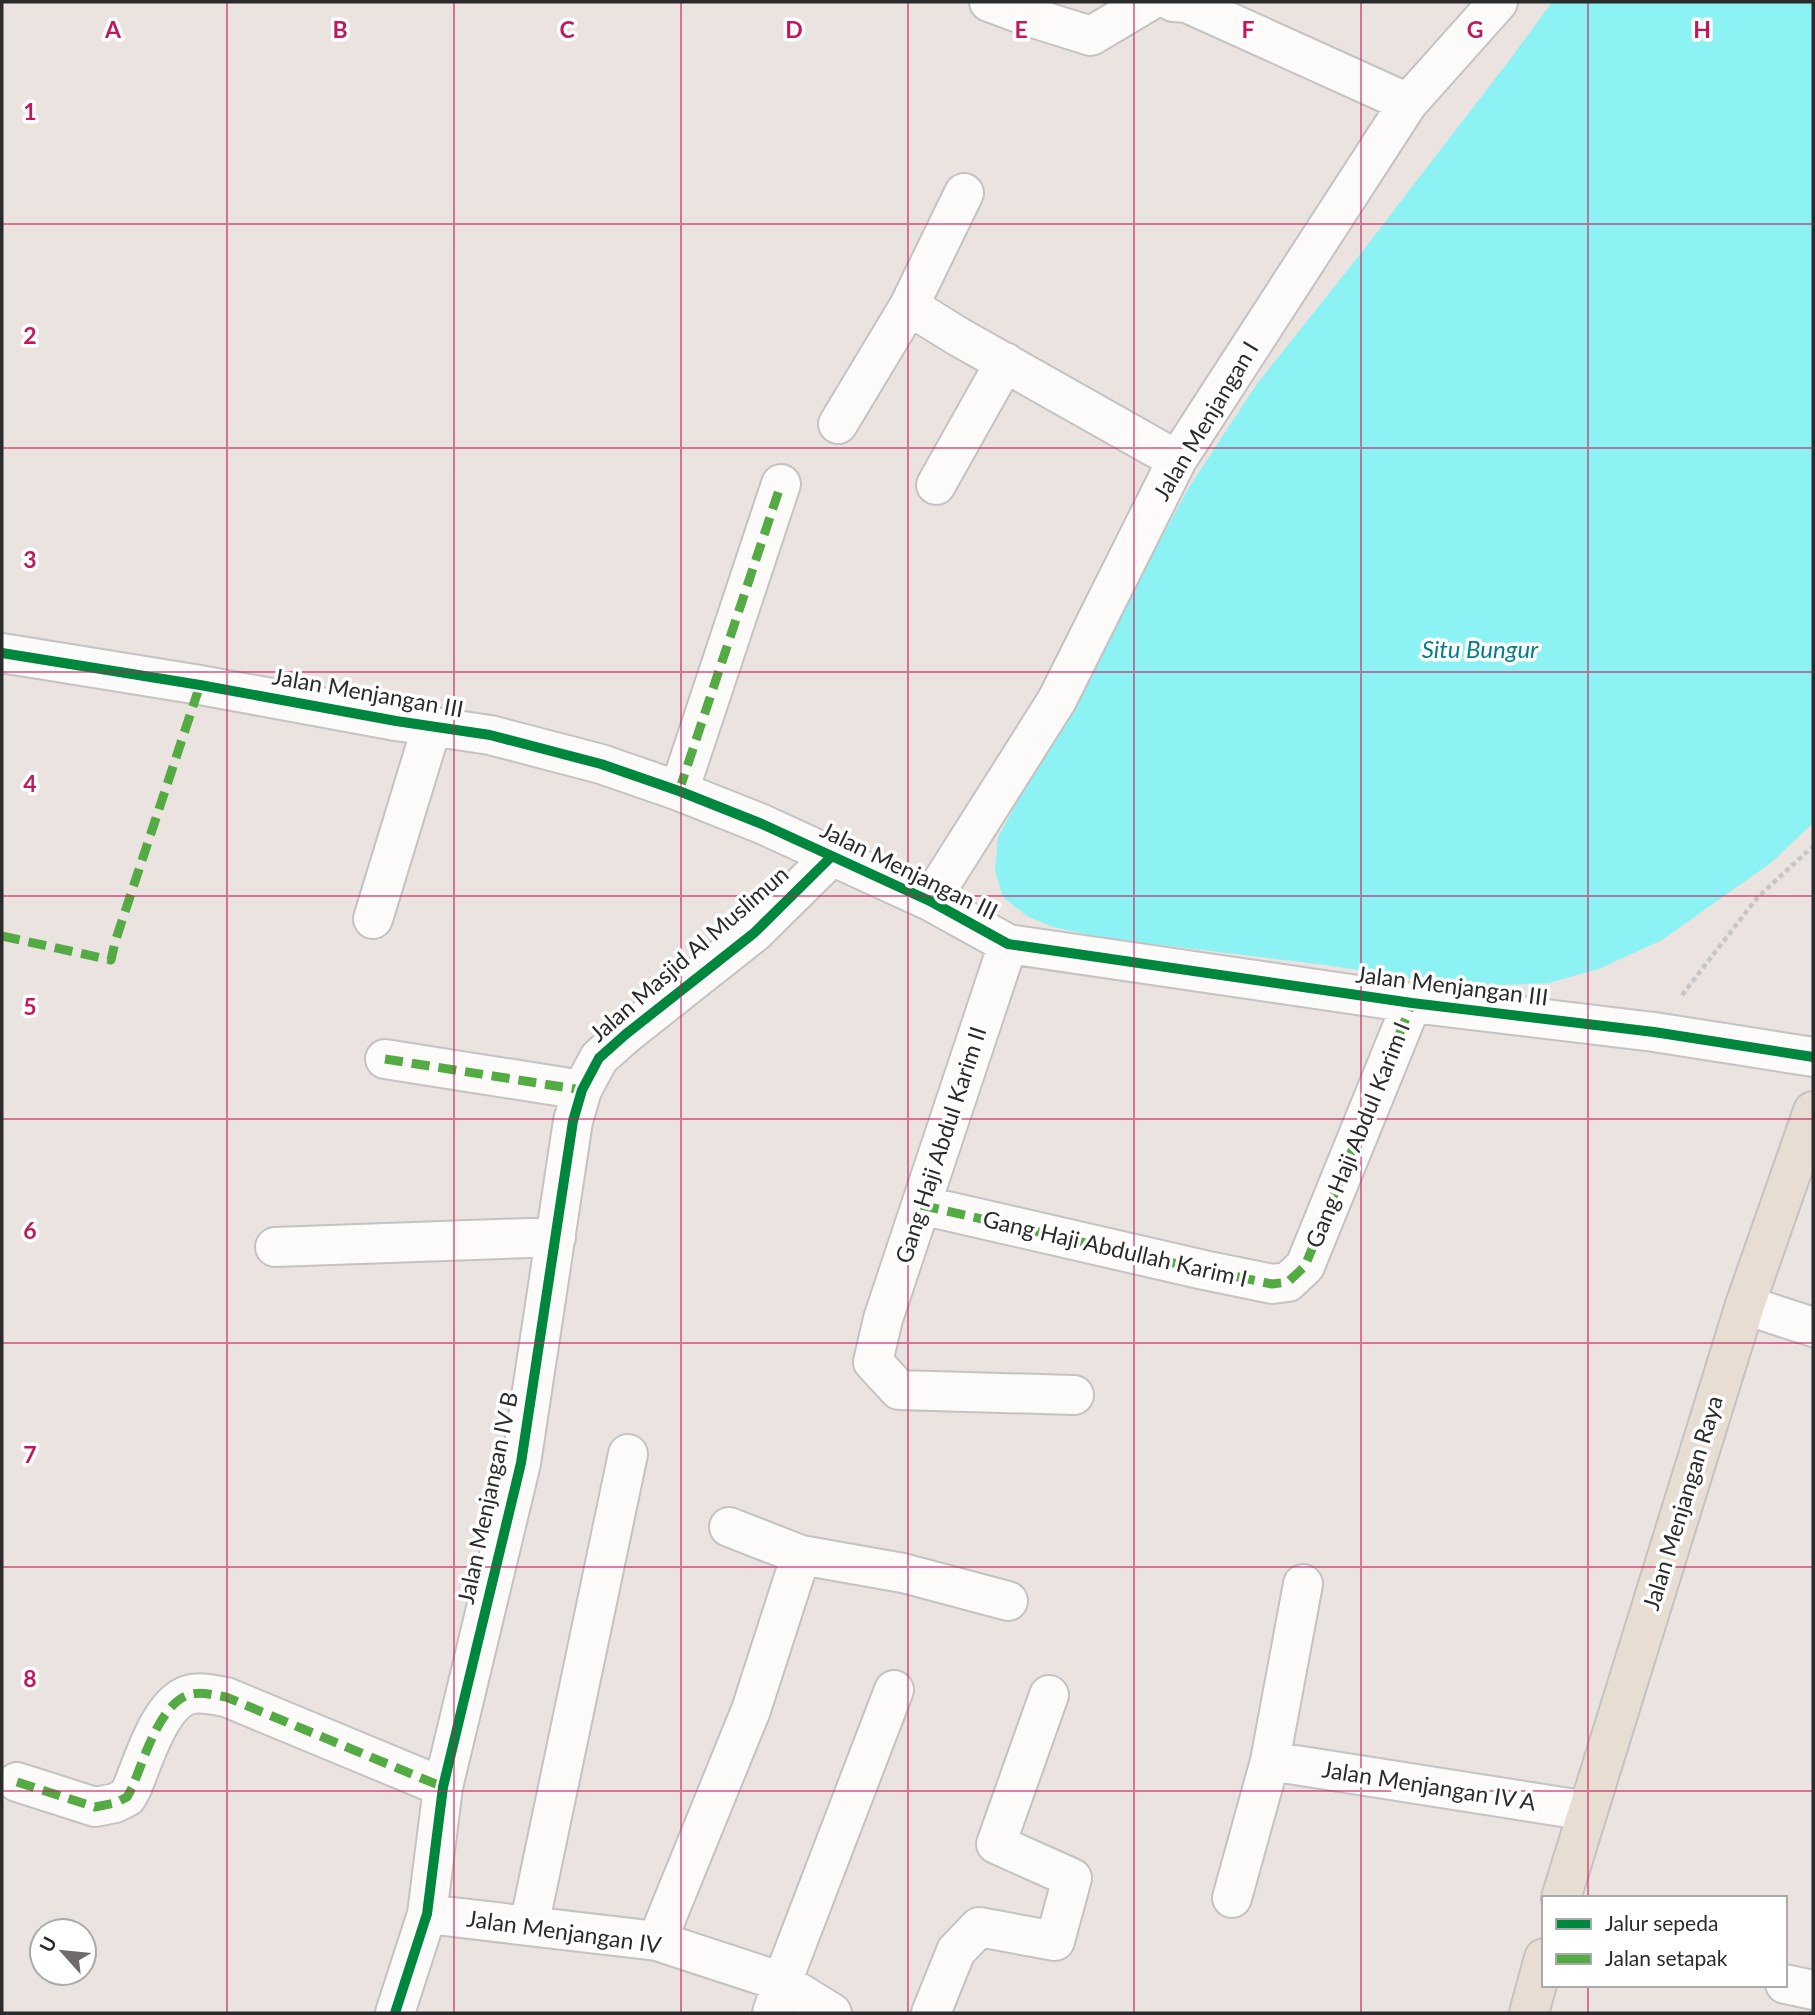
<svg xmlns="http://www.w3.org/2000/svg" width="1815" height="2015" font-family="Lato,sans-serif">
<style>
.water{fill:#8df2f3}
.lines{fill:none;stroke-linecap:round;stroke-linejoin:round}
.minor-casing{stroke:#c4c2c2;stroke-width:42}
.major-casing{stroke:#c5c2c1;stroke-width:42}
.path{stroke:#c7c6c6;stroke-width:4.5;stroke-dasharray:5 3.5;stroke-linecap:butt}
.minor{stroke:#fcfbfa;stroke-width:38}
.major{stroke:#e8ddd2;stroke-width:38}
.quiet{stroke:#54ab44;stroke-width:9;stroke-dasharray:18 9;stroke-linecap:butt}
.cycleway-casing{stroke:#fff;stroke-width:15}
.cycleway{stroke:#00873e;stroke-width:10}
.grid{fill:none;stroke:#c2185b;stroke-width:2;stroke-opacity:0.55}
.labels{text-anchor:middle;stroke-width:7;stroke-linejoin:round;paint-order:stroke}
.street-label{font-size:23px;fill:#2b2b2b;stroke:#fff}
.water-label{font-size:24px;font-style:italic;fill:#037f8c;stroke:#fff}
.grid-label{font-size:23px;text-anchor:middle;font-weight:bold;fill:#c2185b;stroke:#fff;stroke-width:7;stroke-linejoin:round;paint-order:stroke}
</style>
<rect width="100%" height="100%" fill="#ebe3e0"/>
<path class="water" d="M1552 2H1813V823L1772 862 1662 940 1601 968 1549 983 1485 986 1408 978 1326 965 1104 938 1053 927 1027 916 1003 897 995 871 998 837 1188 489 1256 385 1361 253 1508 62Z"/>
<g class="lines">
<defs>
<path id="minor" d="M989 2 1027 16 1091 36 1148 2
M1173 2 1187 3 1408 103
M909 306 959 337 1177 460
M838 424 909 306 964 193
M936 485 1005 362
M2 653 200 685 396 721 490 735 601 764 679 791 762 824 932 902 1008 944 1412 1003 1654 1032 1813 1057
M679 791 781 484
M932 902 935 893 1057 700 1177 460 1408 103 1498 2
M373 919 432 726
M1008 944 883 1319 873 1362 899 1390 1074 1395
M385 1059 582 1090
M921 1205 1204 1270 1272 1284 1288 1282 1305 1266 1412 1003
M275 1247 556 1237
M1745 1305 1813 1327
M729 1527 801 1555 903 1573 1008 1601
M1270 1761 1303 1584
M17 1782 95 1807 115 1803 127 1797 132 1788C143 1762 159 1705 188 1695 200 1691 213 1695 226 1697L443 1787
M1232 1898 1270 1761 1588 1811
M427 1914 657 1941 782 1982 832 2013
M529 1926 628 1454
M657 1941 751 1710 801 1555
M1785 1984 1813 1990
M395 2013 427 1914 443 1787 521 1463 573 1121 582 1090 599 1058 626 1034 754 933 832 856
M772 2013 782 1982 894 1690
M931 2013 956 1951 979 1927 1055 1941 1072 1878 996 1844 1049 1695"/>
<path id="major" d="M1561 1898 1745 1305 1813 1111
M1529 2013 1544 1958"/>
</defs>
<use href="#minor" class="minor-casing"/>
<use href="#major" class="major-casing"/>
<path class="path" d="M1682 995 1757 898 1813 846"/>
<use href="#minor" class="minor"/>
<use href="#major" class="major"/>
<path class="quiet" d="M679 791 781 484
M2 936 111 960 115 942 200 685
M385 1059 582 1090
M921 1205 1204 1270 1272 1284 1288 1282 1305 1266 1412 1003
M17 1782 95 1807 115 1803 127 1797 132 1788C143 1762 159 1705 188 1695 200 1691 213 1695 226 1697L443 1787"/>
<defs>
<path id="cycleway" d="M2 653 200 685 396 721 490 735 601 764 679 791 762 824 932 902 1008 944 1412 1003 1654 1032 1813 1057
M395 2013 427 1914 443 1787 521 1463 573 1121 582 1090 599 1058 626 1034 754 933 832 856"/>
</defs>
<use href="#cycleway" class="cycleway-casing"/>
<use href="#cycleway" class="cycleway"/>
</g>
<path class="grid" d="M227 2V2013M454 2V2013M681 2V2013M908 2V2013M1134 2V2013M1361 2V2013M1588 2V1898M2 224H1813M2 448H1813M2 672H1813M2 896H1813M2 1119H1813M2 1343H1813M2 1567H1813M2 1791H1813M1588 1985V2013"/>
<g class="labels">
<g class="street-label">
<text transform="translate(1206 421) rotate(-59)" y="8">Jalan Menjangan I</text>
<text transform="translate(368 693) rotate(10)" y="8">Jalan Menjangan III</text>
<text transform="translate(909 871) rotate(26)" y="8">Jalan Menjangan III</text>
<text transform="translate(689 954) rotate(-41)" y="8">Jalan Masjid Al Muslimun</text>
<text transform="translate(1452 986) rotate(7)" y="8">Jalan Menjangan III</text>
<text transform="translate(1358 1135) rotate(-68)" y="8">Gang Haji Abdul Karim I</text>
<text transform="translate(941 1145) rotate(-72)" y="8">Gang Haji Abdul Karim II</text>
<text transform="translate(1115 1249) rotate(13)" y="8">Gang Haji Abdullah Karim I</text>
<text transform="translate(488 1498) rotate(-78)" y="8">Jalan Menjangan IV B</text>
<text transform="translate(1683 1503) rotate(-73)" y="8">Jalan Menjangan Raya</text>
<text transform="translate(1429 1786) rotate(9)" y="8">Jalan Menjangan IV A</text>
<text transform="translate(564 1932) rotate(8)" y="8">Jalan Menjangan IV</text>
</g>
<g class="water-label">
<text x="1480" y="658">Situ Bungur</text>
</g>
</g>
<g class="grid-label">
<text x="113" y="38">A</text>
<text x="340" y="38">B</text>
<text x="567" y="38">C</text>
<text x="794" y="38">D</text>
<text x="1021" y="38">E</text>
<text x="1248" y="38">F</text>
<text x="1475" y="38">G</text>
<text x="1702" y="38">H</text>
<text x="30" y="120">1</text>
<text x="30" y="344">2</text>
<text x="30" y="568">3</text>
<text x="30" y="792">4</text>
<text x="30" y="1015">5</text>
<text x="30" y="1239">6</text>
<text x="30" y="1463">7</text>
<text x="30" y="1687">8</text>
</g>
<rect width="1815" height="2015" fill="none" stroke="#2b2b2b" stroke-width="7"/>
<rect x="1542" y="1896" width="245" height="91" fill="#ffffff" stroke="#aaaaaa" stroke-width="2"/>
<rect x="1556" y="1919" width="35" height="10" fill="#00873e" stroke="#aaaaaa" stroke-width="2"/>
<text x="1605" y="1931" font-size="21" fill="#2b2b2b">Jalur sepeda</text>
<rect x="1556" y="1954" width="35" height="10" fill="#54ab44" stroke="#aaaaaa" stroke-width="2"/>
<text x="1605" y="1966" font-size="21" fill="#2b2b2b">Jalan setapak</text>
<g transform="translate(63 1952) rotate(297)"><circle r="33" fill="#ffffff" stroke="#aaaaaa" stroke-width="2"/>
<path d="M0-5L12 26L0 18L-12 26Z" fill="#6e6b6a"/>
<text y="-10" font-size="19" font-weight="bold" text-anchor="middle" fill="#2b2b2b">U</text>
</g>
</svg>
